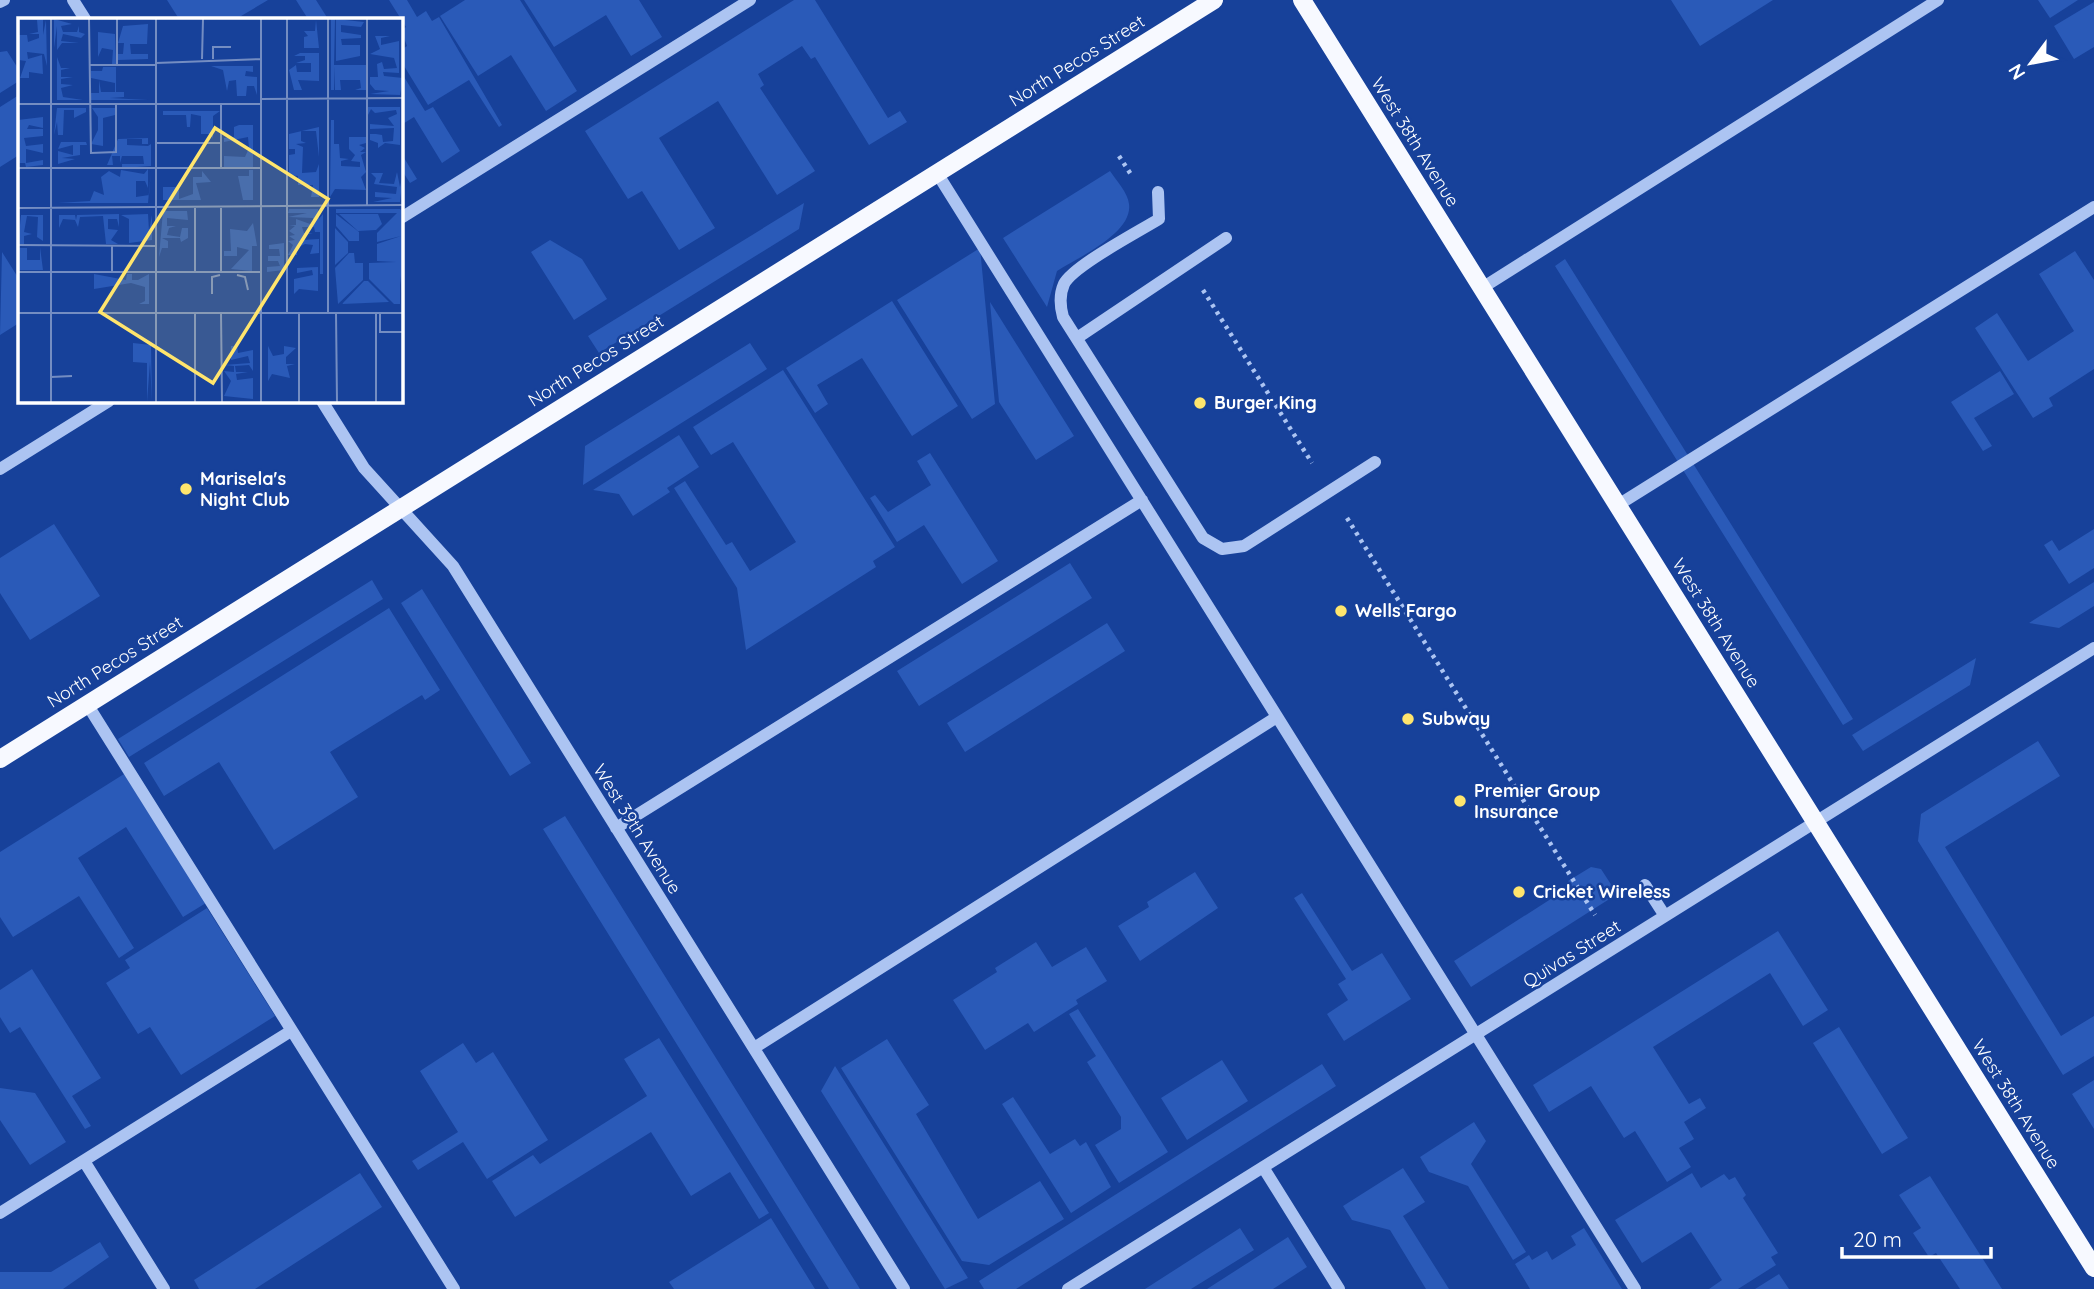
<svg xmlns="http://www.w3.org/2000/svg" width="2094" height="1289" font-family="Quicksand,sans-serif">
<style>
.green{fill:#2a5ab8}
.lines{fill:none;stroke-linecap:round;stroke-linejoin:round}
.path{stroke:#acc4f2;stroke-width:4.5;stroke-dasharray:3.5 5;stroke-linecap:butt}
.minor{stroke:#acc4f2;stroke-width:12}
.major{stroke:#f7f9ff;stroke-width:18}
.poi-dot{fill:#ffe56d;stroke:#17419a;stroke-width:2.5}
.labels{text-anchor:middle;stroke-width:5;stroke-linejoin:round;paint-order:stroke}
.street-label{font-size:18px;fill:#fff;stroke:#17419a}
.poi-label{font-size:18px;font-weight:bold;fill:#fff;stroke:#17419a;text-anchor:start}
.inset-road{fill:none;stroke:#748dc2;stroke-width:2}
.view{fill:#ffe56d;fill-opacity:0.15;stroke:#ffe56d;stroke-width:3.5}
.inset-edge{fill:none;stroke:#fff;stroke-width:3.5}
</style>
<rect width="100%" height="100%" fill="#17419a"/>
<path class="green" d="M167 0H268L236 19H179Z
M296 0H316L328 19H308Z
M389 0H407L417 17 426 11 432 21 439 17 502 125 499 127 469 80 428 105 401 61V50L407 46 401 30 406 27Z
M465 0H520L577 91 546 111 511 55 478 76 440 16Z
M524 0H639L662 37 631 56 606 15 554 47Z
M794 0H815L888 118 900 111 907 122 869 145 815 57 811 59 802 46 758 74 764 85 760 88 815 171 777 195 718 101 659 138 715 228 679 250 642 191 628 199 585 131Z
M1671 0H1773L1700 46Z
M2038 0H2078L2050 18Z
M2094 2V47L2074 59 2054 26Z
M7 51 19 70V81L0 93V52Z
M401 72 425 111 433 107 460 151 442 163 414 117 401 125Z
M19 95V155L0 167V107Z
M401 153 417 179 410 183 401 169Z
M1110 171C1116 180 1128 193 1129 204 1133 233 1079 257 1057 271L1047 307 1003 238Z
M804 203 799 229 599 353 588 336Z
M550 240 582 259 607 299 574 320 531 252Z
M980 248 995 404 972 419 897 300Z
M2075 251 2094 280V369L2049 398 2053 406 2033 418 1975 328 1997 313 2028 361 2074 331 2039 274Z
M2 252 19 279V323L0 335Z
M1565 259 1853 719 1843 725 1555 266Z
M892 301 958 406 912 436 862 358 817 385 828 404 815 413 786 368Z
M990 302 1074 436 1036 460 999 402Z
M750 343 767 369 583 485 585 446Z
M783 370 895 547 873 561 876 567 746 650 737 588 674 488 685 481 726 545 732 542 750 571 796 542 733 442 711 455 693 427Z
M2000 371 2014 394 1974 418 1992 446 1983 451 1951 402Z
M679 435 699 467 667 488 670 492 633 516 619 494 593 490Z
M930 453 998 561 962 584 924 525 897 542 870 498 875 495 888 512 931 485 917 461Z
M54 524 100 596 30 640 0 593V558Z
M2094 529V568L2069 584 2044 545 2052 540 2059 551Z
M1070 563 1092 598 919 706 897 671Z
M372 580 383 599 129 757 118 739Z
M2094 582V606L2059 628 2029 623Z
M422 589 531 763 510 776 401 603Z
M389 608 440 690 425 700 422 695 330 752 358 797 274 850 219 762 164 796 144 763Z
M1107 623 1125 651 965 752 947 723Z
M1976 658 1970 685 1863 751 1852 735Z
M2038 741 2060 776 1945 847 2061 1036 2094 1016V1056L2063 1075 1918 841 1921 814Z
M124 774 206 903 183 917 126 827 78 858 134 948 119 958 79 896 13 937 0 917V852Z
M565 816 860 1289H829L543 829Z
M1591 867 1601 869 1614 889 1611 898 1471 987 1454 961 1571 886 1568 881Z
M1195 872 1218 908 1140 961 1118 926 1149 907 1147 902Z
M1302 893 1352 971 1382 953 1411 999 1344 1041 1327 1014 1348 1000 1338 984 1346 979 1294 898Z
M207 908 275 1016 181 1075 150 1027 138 1034 106 983 130 968 125 960Z
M1778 931 1828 1010 1803 1026 1770 973 1653 1047 1689 1104 1700 1098 1706 1108 1684 1122 1694 1139 1679 1148 1691 1167 1667 1182 1635 1131 1624 1138 1591 1086 1549 1112 1533 1085Z
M1036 942 1052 967 1086 947 1107 981 1076 1000 1078 1004 1034 1032 1028 1023 985 1050 953 1000 997 972 995 968Z
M32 969 101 1078 72 1096 91 1126 85 1129 20 1027 10 1033 0 1017V990Z
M1078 1009 1168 1152 1119 1183 1095 1145 1121 1129V1117L1087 1062 1096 1056 1069 1014Z
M1839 1027 1908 1138 1882 1154 1813 1043Z
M659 1038 769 1213 759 1219 730 1172 691 1196 651 1132 515 1217 492 1181 533 1155 540 1164 647 1096 624 1059Z
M887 1039 929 1105 916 1114 978 1219 1040 1181 1064 1219 989 1265 962 1261 841 1068Z
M463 1043 476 1063 493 1052 548 1140 487 1179 463 1142 418 1170 412 1161 458 1132 420 1071Z
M1222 1060 1248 1101 1187 1140 1161 1098Z
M1322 1064 1336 1086 1016 1289H984L979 1281Z
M835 1066 968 1278 945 1289 821 1091Z
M2094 1080V1129L2072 1094Z
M0 1088 35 1093 66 1142 30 1165 0 1120Z
M1013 1097 1050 1154 1075 1139 1080 1146 1086 1142 1111 1187 1071 1213 1002 1104Z
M1474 1122 1486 1141 1471 1164 1526 1252 1513 1260 1468 1186 1429 1172 1420 1157Z
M1403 1168 1425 1202 1403 1216 1449 1289H1426L1390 1230 1352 1220 1343 1206Z
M360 1173 382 1207 255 1289H199L194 1280Z
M1692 1173 1701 1188 1724 1174 1729 1180 1735 1177 1746 1195 1743 1198 1778 1253 1771 1257 1776 1265 1738 1289H1709L1722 1280 1691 1232 1642 1263 1615 1220Z
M1930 1176 2002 1289H1960L1936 1253 1929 1257 1913 1233 1921 1228 1899 1195Z
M771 1218 815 1289H674L669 1282Z
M1240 1228 1254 1250 1191 1289H1145Z
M1584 1228 1622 1289H1530L1515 1264 1529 1255 1532 1260 1547 1251 1552 1260 1576 1245 1571 1236Z
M1288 1237 1307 1267 1273 1289H1207Z
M100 1242 109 1257 63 1289H0V1272H51Z
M1779 1274 1789 1289H1755Z"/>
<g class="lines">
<path class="path" d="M1119 156 1132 176
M1203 290 1312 463
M1347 518 1595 915"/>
<path class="minor" d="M73 0 85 19
M0 2 4 0
M937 173 1635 1289
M1158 192 1159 219C1138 232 1073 266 1064 284 1059 295 1060 306 1063 317L1203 538 1222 549 1244 546 1375 462
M401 218 750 0
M1482 288 1938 0
M1077 338 1226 238
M322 401 364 468 453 566 904 1289
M0 469 109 401
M1618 505 2094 207
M87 704 454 1289
M616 828 1142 500
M1645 885 1665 916
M754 1048 1277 717
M84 1161 164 1289
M1263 1167 1339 1289
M0 1213 291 1031
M1068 1289 2094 648"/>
<path class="major" d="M1302 0 2094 1268
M0 759 1214 0"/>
</g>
<g class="poi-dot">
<circle cx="1200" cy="403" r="7"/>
<circle cx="186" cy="489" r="7"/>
<circle cx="1341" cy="611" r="7"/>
<circle cx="1408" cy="719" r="7"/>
<circle cx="1460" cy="801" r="7"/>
<circle cx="1519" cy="892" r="7"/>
</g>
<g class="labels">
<g class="street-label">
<text transform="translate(1077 61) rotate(-32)" y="6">North Pecos Street</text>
<text transform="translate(1415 142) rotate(58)" y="6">West 38th Avenue</text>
<text transform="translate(596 361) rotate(-32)" y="6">North Pecos Street</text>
<text transform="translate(1716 623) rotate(58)" y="6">West 38th Avenue</text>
<text transform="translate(115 662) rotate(-32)" y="6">North Pecos Street</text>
<text transform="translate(637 829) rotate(58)" y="6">West 39th Avenue</text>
<text transform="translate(1572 954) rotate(-32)" y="6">Quivas Street</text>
<text transform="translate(2016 1104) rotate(58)" y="6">West 38th Avenue</text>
</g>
<g class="poi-label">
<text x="1214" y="409">Burger King</text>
<text x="200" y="485">Marisela's<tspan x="200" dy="21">Night Club</tspan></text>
<text x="1355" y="617">Wells Fargo</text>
<text x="1422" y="725">Subway</text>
<text x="1474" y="797">Premier Group<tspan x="1474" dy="21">Insurance</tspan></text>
<text x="1533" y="898">Cricket Wireless</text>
</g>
</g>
<g transform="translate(18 18)">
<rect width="385" height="385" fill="#17419a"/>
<path d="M10 1H25V17L28 2 29 48 26 36 9 34 10 41 24 37 25 56 11 54V60H2L8 43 1 42V17H9L10 24 21 20V16H11L20 14 19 2ZM36 1 54 6 43 8 45 14H59L61 8V14L67 16 63 20 45 16 43 23 61 25H44L39 32V8L36 30ZM313 1H317L316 47H348V72H337L343 70 342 62H322L323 72H317V48L316 72H313ZM318 1 346 4 343 9 323 7V14L343 17V20L323 21 324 27H342V38L318 43ZM298 2 301 30H286V19L290 18 286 13H297ZM130 6 129 26H112L113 36H130V41L100 42V36H105L106 25H100L105 8ZM80 14 97 16 98 46H94L95 32 84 30 80 39ZM357 18H372L363 20V27L381 23V55L365 54 366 58 385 60 382 77 352 76 371 73 357 72 352 66V59H360L359 46 364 44 366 51 379 50 376 40 352 36 362 31ZM282 35H301V63L280 62 284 72H276L271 52 278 47 279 54H293V45H278L287 42V38H276ZM39 39 43 50H52L43 52V59H55L43 61V66L55 67 43 70 45 79 65 82H39ZM193 48H235V54L228 53 227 58 239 59V77L236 68H229L228 78H219L218 62 211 63 209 73 205 52ZM85 49H98V74H106V79L92 80 130 82H73L72 75H81V62L83 74H97V65L73 60V53H84ZM350 89H382V127L367 125 360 130V125L352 122V116H358L364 117 365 124 375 123 376 110 352 111V106L376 108 370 100 379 96 378 92 357 95 353 91 350 97ZM39 90H68V94L56 100V92H46L45 117H40L39 104 36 117ZM74 90H97V97L85 100V128L73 126 80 112V99ZM145 93H202L195 98V121L193 116H183V98L173 96 172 109H169L168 97H145ZM25 99V110L11 107 9 111H25V118L6 120 8 128 25 126V135L8 131V145L25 142V147L8 149 7 145H0V102ZM313 102H316V126H321L322 140 331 141 323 143V148L342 149V144L333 143 337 137 331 131V119H348V125L341 127 347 130 342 134H348L343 137 348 154 343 159 348 172 317 171 312 179ZM221 107H235V149H206V138L227 139 231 130 230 119 206 124V120L216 119V109ZM301 109V139L298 113H283V123L288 125 278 126 285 129 284 155 298 154 301 146V179H293L295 167H280V158L271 157V137L277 136V131H271V116ZM130 120V126H124V121H109V127L130 128 133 126V148L104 150V146H126L125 138H104L102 145V138H94L95 147H89L100 121ZM43 124H68L69 127H62V137L44 140 57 141 40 146V133L55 137V127L40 131ZM130 151V170L127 163H118V179L131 177 133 152 130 185H40L72 183 76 173 86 177 83 159 91 153 102 159 103 152 126 156ZM231 152H235V182H225L220 158H231ZM184 153 193 164 178 165 183 182H145V169H161V181L175 176V159H184ZM379 154 382 169 385 156 382 184H355L374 180 357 179V174L378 176 379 169 356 166 358 160 353 155H365L361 165 376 166ZM271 191H300L301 201 305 196V256H302V214H297L296 209H284L286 215H295L286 217 284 222 301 221V235L292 236 295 227 287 226 279 230V237H270L275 227 270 223 277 222 271 218 277 217 271 213 277 208 271 207H278V201L295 207V200L270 199 289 195H270ZM318 191H382V195H318ZM383 191H385V285L382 258V286H376L351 261V245L378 244 359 243V226L383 218 359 224V215ZM145 193H169L170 202 149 200V208H158L151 210 149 217 162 219 164 210H170V220L163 224 162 220H144L150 223V230H144L141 239ZM101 196V209L99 201H90V211L100 212 93 222 100 226H88L85 198 62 199 60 209 57 202 45 201 41 210V197H57L58 202 59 197ZM130 196 131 213 134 197V222L111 225V201L103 197ZM318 196 341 214V223H331L318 208ZM321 196H360L364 206 358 212 340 213ZM3 197H25V223L19 219 20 199 9 198 6 214 14 216 6 218V227H0ZM235 205 239 228H234V253L213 251 231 232 219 229V238H206V233H213L212 211 229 213ZM317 210 330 224V235L317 247ZM266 225V252L249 254V249L262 248 260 243H250V238H262L261 231H251V227ZM22 229 25 252H0V230H9V242H22ZM331 235H336L337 245H345V262L320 286 317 250ZM300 249V273L281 271 276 276V261L295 257 294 252 279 255V250ZM76 256 108 262 109 256H114V262H120L131 256V286H121L127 283V269L113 265 76 271ZM346 263H350L371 284 324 286ZM115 325 133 327 134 384 132 344 129 384V345L115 344ZM213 328H219L220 335 235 332V353L231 347 217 348 218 354H230L218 356 219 362 235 360V381L206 378 213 363 206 353 216 354V348L206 347 232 345 230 338 213 342ZM250 328 255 338 266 336V328L278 330 268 339V346H277L269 348 272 360 254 356 250 363Z" fill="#2a5ab8"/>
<path class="inset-road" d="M33 1V384M71 1 73 135 98 134V86M99 1V47M243 1V295M269 1V295M310 1V295M184 41 185 1M195 41V29H213M138 45 243 41M71 47H138M243 81 385 80M0 86H243M203 86V150M138 125H203M0 150H243M349 187V1M0 190 385 187M177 190V254M203 190V254M0 227 138 228M94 228V254M0 254H243M219 257 227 259 230 272M194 276V259L202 257M0 295H385M177 295V384M203 295 204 384M281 295V384M318 295 319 384M358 295V384M362 295V314H385M33 359 54 358M138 384V1M243 384V295"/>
<path class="view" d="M197 110 310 181 195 365 82 294Z"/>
<rect width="385" height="385" class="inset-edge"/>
</g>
<g transform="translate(2031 63) rotate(238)" stroke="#17419a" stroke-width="5" paint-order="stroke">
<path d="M0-5L12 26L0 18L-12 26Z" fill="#ffffff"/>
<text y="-10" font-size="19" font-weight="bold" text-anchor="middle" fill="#ffffff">N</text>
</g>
<path d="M1842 1247v10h149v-10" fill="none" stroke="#ffffff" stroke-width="3.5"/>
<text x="1853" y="1247" font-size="21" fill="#ffffff" stroke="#17419a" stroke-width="5" paint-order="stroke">20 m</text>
</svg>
